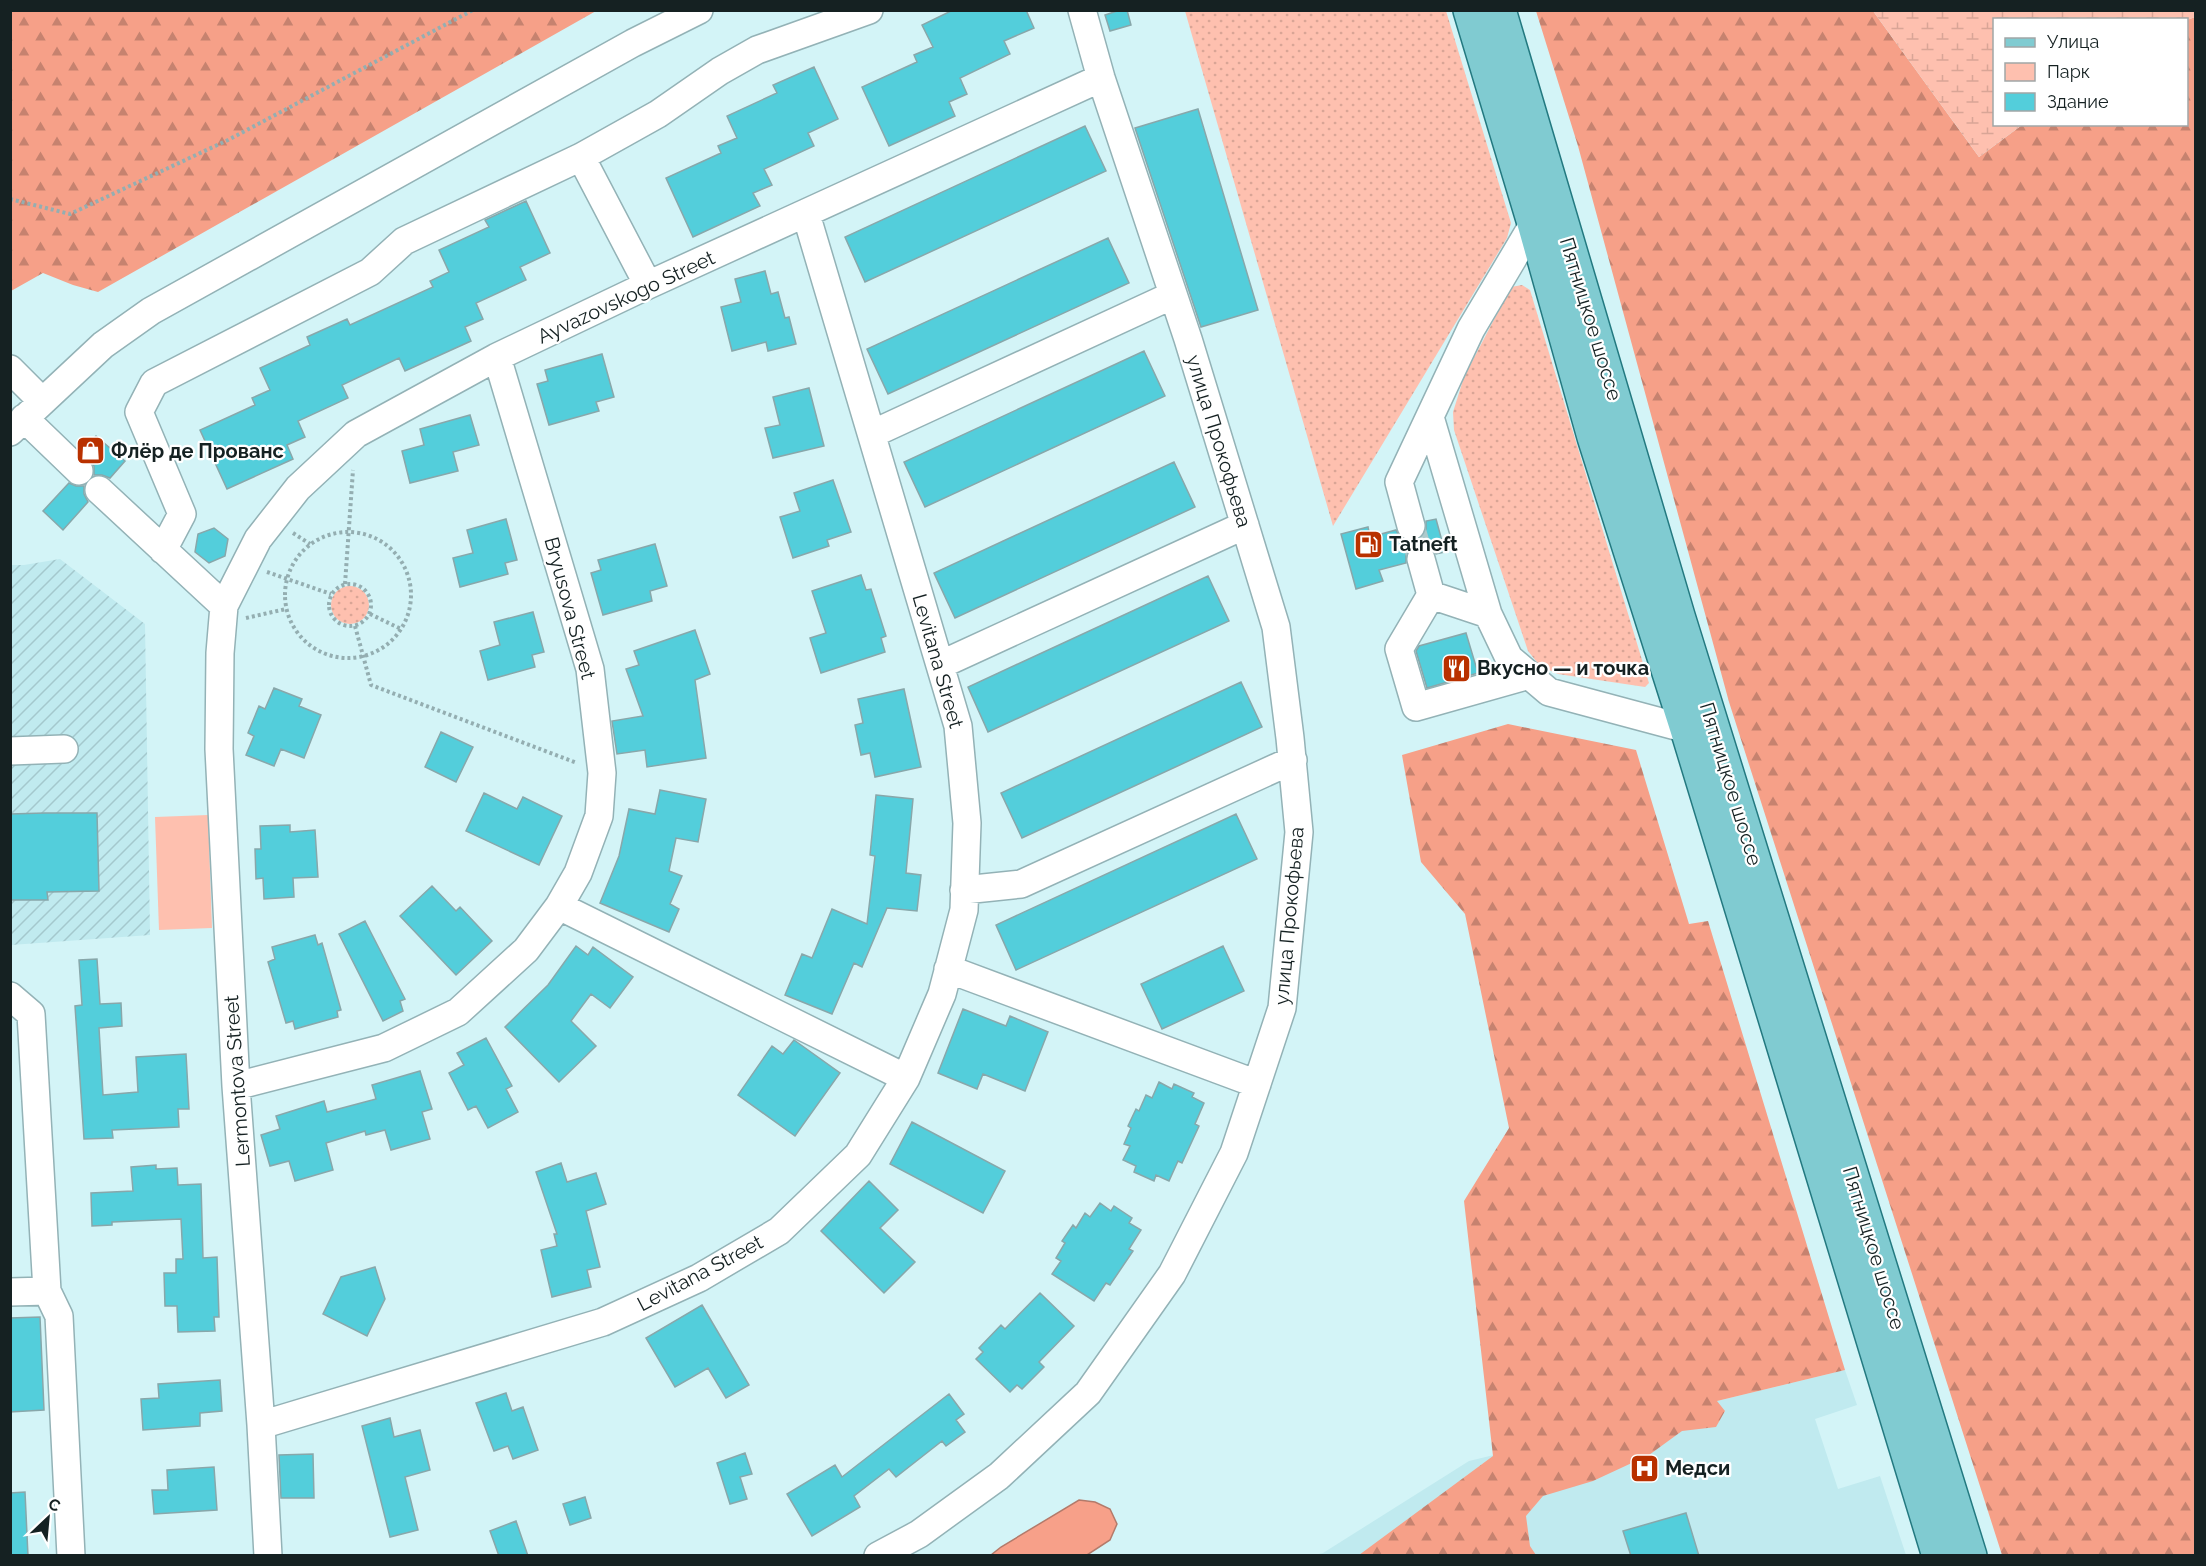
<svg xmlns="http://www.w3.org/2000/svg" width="2206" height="1566" font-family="Raleway,sans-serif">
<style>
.built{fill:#c0eaef}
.industrial{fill:url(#industrial-furrows)}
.green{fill:url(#green-dots)}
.forest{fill:url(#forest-firs)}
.wetland{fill:url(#wetland-marsh)}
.pitch{fill:#fec0af}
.water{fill:#f7a089;stroke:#b37a6a;stroke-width:1.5}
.building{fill:#53cedb;stroke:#88a7aa;stroke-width:1.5}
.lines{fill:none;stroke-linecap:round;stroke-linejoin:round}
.minor-tunnel{stroke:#adcacc;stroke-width:27;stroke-dasharray:27 14;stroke-linecap:butt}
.minor-casing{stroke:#93b2b6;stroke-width:30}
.major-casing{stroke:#237980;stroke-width:36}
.path{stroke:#94aeb1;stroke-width:4;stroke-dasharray:3 3;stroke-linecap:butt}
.minor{stroke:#fff;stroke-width:27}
.major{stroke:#80cbd1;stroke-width:33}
.labels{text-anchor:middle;stroke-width:4.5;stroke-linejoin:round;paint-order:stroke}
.street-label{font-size:20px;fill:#152122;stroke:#fff}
.poi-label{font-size:20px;font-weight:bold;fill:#152122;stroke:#fff;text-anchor:start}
</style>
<defs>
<pattern id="industrial-furrows" width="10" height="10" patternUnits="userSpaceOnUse" patternTransform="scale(1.5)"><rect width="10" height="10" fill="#c0eaef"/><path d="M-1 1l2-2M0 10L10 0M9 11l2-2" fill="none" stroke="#a4c8cd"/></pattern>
<pattern id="green-dots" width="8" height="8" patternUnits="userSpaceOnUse" patternTransform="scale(1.5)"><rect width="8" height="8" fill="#fec0af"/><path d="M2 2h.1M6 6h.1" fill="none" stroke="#d9a596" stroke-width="1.8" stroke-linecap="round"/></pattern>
<pattern id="forest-firs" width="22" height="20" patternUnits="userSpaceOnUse" patternTransform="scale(1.5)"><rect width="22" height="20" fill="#f6a088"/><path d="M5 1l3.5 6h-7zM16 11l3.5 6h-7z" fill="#c6826f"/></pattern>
<pattern id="wetland-marsh" width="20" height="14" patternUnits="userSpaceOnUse" patternTransform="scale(1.5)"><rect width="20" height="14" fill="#fec0af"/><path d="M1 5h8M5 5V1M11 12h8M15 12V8" fill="none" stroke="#d9a596"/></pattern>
</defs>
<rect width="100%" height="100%" fill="#d3f4f7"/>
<path class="built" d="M1845 1370 1857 1405 1815 1419 1838 1489 1880 1476 1906 1555 1309 1556 1323 1553 1469 1461Z"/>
<path class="industrial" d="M60 559 145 624 150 935 11 945V565H24Z"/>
<path class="green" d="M1185 11H1446L1511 223 1507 238 1333 526Z
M1522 285 1530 290 1649 683 1645 687 1558 674 1540 666 1528 651 1454 430 1453 412 1464 377 1511 287Z
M331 605a19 19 0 1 1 38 0a19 19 0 1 1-38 0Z"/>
<path class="forest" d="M11 10H596V11L98 292 73 285 43 273 11 291Z
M1536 11H1873L1979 157 2022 125 2186 124 2187 20 2195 17V1555H2002L1729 702 1578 146Z
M1508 724 1636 750 1689 924 1708 921 1845 1370 1717 1401 1725 1411 1716 1427 1682 1431 1649 1455 1593 1481 1543 1496 1526 1516 1530 1546 1536 1555H1359L1493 1456 1464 1201 1509 1128 1465 914 1421 862 1402 755Z"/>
<path class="wetland" d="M2195 10V17L2187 20H1994V124L2022 125 1979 157 1873 11Z"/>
<path class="pitch" d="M208 815 212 928 159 930 155 817Z"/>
<path class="water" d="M1079 1500 1095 1502 1110 1509 1117 1524 1110 1540 1087 1555H991L1001 1547Z"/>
<path class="building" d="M953 10H1026L1034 28 1004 41 1010 54 960 78 967 94 949 102 955 116 889 146 862 87 917 62 914 55 933 47 922 25Z
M1120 10H1127L1131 25 1110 31 1105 15Z
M814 67 838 119 808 133 814 146 764 169 772 185 753 193 760 206 693 237 666 178 721 153 718 146 737 138 727 116 777 93 773 85Z
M1198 109 1258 310 1201 327 1135 128Z
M1085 126 1106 171 865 282 845 237Z
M526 201 550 253 520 267 526 280 476 303 483 319 465 327 471 341 405 371 399 358 342 385 348 398 298 421 305 437 287 445 293 459 227 489 200 430 255 405 252 398 270 390 260 368 310 345 307 337 347 319 350 325 433 287 430 281 449 272 439 250 489 227 485 220Z
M1108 238 1129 283 888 394 867 349Z
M765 271 771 294 778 292 785 318 789 317 796 344 768 351 766 342 732 351 721 307 741 302 735 279Z
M1144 351 1165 396 925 507 904 462Z
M602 354 614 397 596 402 599 411 549 425 537 384 548 381 545 370Z
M809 388 824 446 773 458 765 428 780 425 773 397Z
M470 415 479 445 453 452 458 471 410 483 402 451 424 445 420 429Z
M96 436 125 461 110 478 102 475H94V466L82 452Z
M1174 462 1195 507 955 618 934 573Z
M833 480 851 532 827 540 829 546 793 558 780 517 800 511 794 493Z
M69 483 76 486H84V494L88 502 63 530 43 511Z
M506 519 517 560 505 563 508 574 460 587 453 558 473 553 467 530Z
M1436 519 1445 552 1436 554 1432 548 1425 544H1416L1409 548 1406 555V563L1379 570 1383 581 1356 589 1341 534 1368 527 1370 537 1396 530 1400 538 1408 541H1415L1423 537 1426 529V521Z
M214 528 228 539 225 556 209 563 195 552 198 534Z
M655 544 667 586 650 591 652 601 603 615 591 573 601 570 598 560Z
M861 575 866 590 871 589 886 636 881 638 885 652 821 673 810 638 826 633 812 591Z
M1208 576 1229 621 988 732 968 687Z
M533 612 544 652 532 655 535 667 488 680 480 651 500 645 494 622Z
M695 630 710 674 695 680 706 758 647 767 645 750 617 754 612 721 643 716 626 669 639 665 634 651Z
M1466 633 1478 673 1427 688 1416 651 1419 646Z
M1241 682 1262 727 1022 838 1001 793Z
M274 688 302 699 299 706 321 715 304 758 281 749 274 766 246 755 254 736 248 733 259 706 265 709Z
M904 689 921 767 875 777 870 753 861 755 855 725 863 723 858 699Z
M441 732 473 747 456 782 425 767Z
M660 790 706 799 698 842 676 838 669 871 682 876 670 904 679 909 669 932 600 903 619 856 629 809 655 814Z
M484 793 517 809 523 797 562 816 539 865 466 831Z
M876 795 913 799 906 873 921 875 917 911 887 908 862 967 854 963 832 1014 785 995 802 954 812 958 832 909 867 924 875 856 870 855Z
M45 813H97L99 891 47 892 48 900H10V814Z
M1236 814 1257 859 1016 970 996 925Z
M290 825V832L315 830 318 877 293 878 294 897 264 899 263 878 256 879 255 849H261L260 826Z
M432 886 456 911 460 907 492 941 456 975 400 916Z
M365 921 405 999 400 1001 403 1011 383 1021 339 934Z
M315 935 318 945 322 943 341 1010 337 1011 338 1017 295 1029 293 1021 286 1023 268 962 275 959 272 947Z
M576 946 588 955 593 947 633 977 610 1008 591 994 571 1021 596 1046 559 1082 505 1027 548 985Z
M1223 946 1244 991 1162 1029 1141 984Z
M97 959 100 1004 121 1003 122 1026 99 1028 103 1095 138 1092 136 1057 186 1054 189 1109H178L179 1127 112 1130 113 1138 84 1139 75 1006 82 1005 79 960Z
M963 1009 1006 1026 1010 1016 1048 1032 1025 1091 983 1074 977 1089 938 1073Z
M486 1038 512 1086 506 1089 518 1112 488 1128 476 1106 468 1110 449 1073 464 1065 457 1053Z
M794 1040 840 1073 795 1136 738 1095 772 1046 783 1054Z
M420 1071 432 1109 422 1112 430 1139 391 1150 385 1130 366 1135 365 1131 326 1143 333 1170 295 1181 289 1161 270 1166 261 1135 280 1129 276 1116 324 1101 327 1112 376 1099 372 1085Z
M1159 1082 1172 1089 1174 1084 1194 1093 1192 1097 1204 1103 1195 1124 1199 1126 1182 1163 1178 1161 1169 1181 1156 1175 1154 1181 1134 1172 1136 1166 1123 1160 1130 1146 1124 1144 1131 1128 1128 1126 1136 1109 1139 1111 1146 1095 1152 1098Z
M912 1122 1005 1171 983 1213 890 1164Z
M561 1163 567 1182 596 1173 606 1204 586 1211 600 1267 587 1270 591 1287 552 1297 541 1250 557 1246 554 1234H557L536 1172Z
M156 1165V1169L177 1168 178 1185 201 1184 203 1258 217 1257 219 1317H214L215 1331 178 1332 177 1306H165L164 1273H176V1259H183L181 1219 112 1222V1225L92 1226 91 1193 133 1191 131 1167Z
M869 1181 898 1210 880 1228 915 1262 884 1293 821 1231Z
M1100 1203 1111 1211 1114 1206 1132 1218 1129 1223 1141 1230 1129 1249 1133 1251 1110 1285 1106 1283 1094 1301 1052 1274 1061 1261 1056 1258 1065 1243 1062 1241 1073 1225 1076 1228 1085 1213 1090 1217Z
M375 1267 385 1299 367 1336 323 1314 341 1277Z
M1040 1293 1074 1326 1039 1362 1044 1367 1022 1389 1017 1385 1010 1392 976 1359 983 1352 979 1348 1001 1325 1005 1329Z
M702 1305 749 1385 726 1398 708 1368 675 1387 646 1338Z
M40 1317 44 1410 10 1412V1318Z
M220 1380 222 1411 200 1413V1426L143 1430 141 1399 159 1398 158 1384Z
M506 1393 512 1411 523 1407 538 1450 513 1459 508 1446 494 1451 476 1403Z
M949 1394 964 1414 956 1420 965 1432 946 1446 942 1441 896 1477 889 1469 854 1496 860 1507 812 1536 787 1494 835 1465 842 1477Z
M390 1418 394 1437 420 1430 430 1470 405 1477 418 1530 390 1537 362 1426Z
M745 1453 752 1474 740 1477 747 1499 730 1504 717 1463Z
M313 1454 314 1498H281L279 1455Z
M214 1467 217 1510 154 1514 152 1490H168L167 1470Z
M25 1492 28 1556H10V1493Z
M585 1497 591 1518 570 1525 563 1504Z
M1686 1513 1699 1556H1631L1623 1531Z
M516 1521 528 1556H499L490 1531Z"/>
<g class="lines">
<path class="minor-tunnel" d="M1411 526 1421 559"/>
<defs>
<path id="minor" d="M581 157 648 285
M10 369 42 401
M1430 417 1488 614
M24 418 79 471
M10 432 103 345 151 311 633 43 699 10
M872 434 1173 295
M99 490 224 606
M1411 526 1399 482 1471 329 1534 223
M163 550 182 514 139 412 154 383 370 272 404 241 581 157 658 114 720 71 757 50 869 10
M1421 559 1431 595 1488 614 1509 658 1549 692 1687 729
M1431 595 1399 649 1416 707 1529 675
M940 665 1245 525
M10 751 64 749
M964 890 1021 884 1293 760
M559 906 906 1078
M948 969 1257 1084
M10 996 31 1014 47 1291 59 1316 71 1556
M236 1086 384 1048 458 1012 526 950 559 906 578 873 599 816 602 773 590 669 497 357
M10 1292 47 1291
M261 1425 603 1322 699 1278 779 1231 858 1155 906 1078 942 994 964 910 967 823 958 726 806 214
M268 1556 261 1425 236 1086 219 749 220 653 224 606 258 539 298 488 356 434 497 357 648 285 1101 78
M878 1556 919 1534 999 1476 1088 1393 1172 1274 1234 1153 1282 1008 1299 832 1290 738 1276 627 1188 339 1101 78 1082 10"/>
<path id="major" d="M1470 10 1534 223 1594 437 1687 729 1939 1556
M1499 10 1678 616 1970 1556"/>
</defs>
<use href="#minor" class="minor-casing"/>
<use href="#major" class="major-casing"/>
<path class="path" d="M10 199 70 214 228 140 473 10
M285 595a63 63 0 1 1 126 0a63 63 0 1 1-126 0Z
M293 533 310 544
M267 572 331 594
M329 605a21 21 0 1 1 42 0a21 21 0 1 1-42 0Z
M345 584 353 470
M370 614 401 629
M246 618 286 609
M355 626 371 685 577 763"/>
<use href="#minor" class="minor"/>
<use href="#major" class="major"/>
</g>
<defs>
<symbol id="shop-square" viewBox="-11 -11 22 22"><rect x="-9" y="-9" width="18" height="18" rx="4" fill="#b93100" stroke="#fff"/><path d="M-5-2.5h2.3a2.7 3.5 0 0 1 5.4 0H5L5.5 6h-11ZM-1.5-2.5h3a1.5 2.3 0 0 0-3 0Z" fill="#fff"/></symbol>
<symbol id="fuel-square" viewBox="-11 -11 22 22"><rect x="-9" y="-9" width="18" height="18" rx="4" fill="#b93100" stroke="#fff"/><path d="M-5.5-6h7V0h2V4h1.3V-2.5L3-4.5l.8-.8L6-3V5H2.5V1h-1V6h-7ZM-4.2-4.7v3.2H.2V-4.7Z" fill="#fff"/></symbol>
<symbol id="restaurant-square" viewBox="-11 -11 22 22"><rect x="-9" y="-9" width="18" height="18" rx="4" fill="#b93100" stroke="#fff"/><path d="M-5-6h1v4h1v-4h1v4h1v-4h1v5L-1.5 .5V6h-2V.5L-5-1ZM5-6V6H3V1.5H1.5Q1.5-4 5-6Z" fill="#fff"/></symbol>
<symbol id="hospital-square" viewBox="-11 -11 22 22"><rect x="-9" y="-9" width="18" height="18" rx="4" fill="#b93100" stroke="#fff"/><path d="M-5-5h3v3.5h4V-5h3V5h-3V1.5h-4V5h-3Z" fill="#fff"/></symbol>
</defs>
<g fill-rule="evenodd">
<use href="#shop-square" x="74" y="434" width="33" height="33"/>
<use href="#fuel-square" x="1352" y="528" width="33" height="33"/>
<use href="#restaurant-square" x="1440" y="652" width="33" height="33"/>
<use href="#hospital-square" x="1628" y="1452" width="33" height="33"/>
</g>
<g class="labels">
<g class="street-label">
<text transform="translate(626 297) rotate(-25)" y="7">Ayvazovskogo Street</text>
<text transform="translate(1591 319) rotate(73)" y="7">Пятницкое шоссе</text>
<text transform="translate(1219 441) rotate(73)" y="7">улица Прокофьева</text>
<text transform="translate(570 608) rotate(75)" y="7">Bryusova Street</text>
<text transform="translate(938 661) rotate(74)" y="7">Levitana Street</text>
<text transform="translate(1731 784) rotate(73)" y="7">Пятницкое шоссе</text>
<text transform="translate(1289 916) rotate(-85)" y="7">улица Прокофьева</text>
<text transform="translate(237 1081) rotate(-94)" y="7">Lermontova Street</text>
<text transform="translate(1874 1248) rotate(73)" y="7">Пятницкое шоссе</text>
<text transform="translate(700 1273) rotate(-28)" y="7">Levitana Street</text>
</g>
<g class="poi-label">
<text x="111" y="458">Флёр де Прованс</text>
<text x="1389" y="551">Tatneft</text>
<text x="1477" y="675">Вкусно — и точка</text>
<text x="1665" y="1475">Медси</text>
</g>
</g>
<rect width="2206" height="1566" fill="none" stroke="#152122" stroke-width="24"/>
<rect x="1993" y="18" width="195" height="108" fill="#ffffff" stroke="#a1a6a7" stroke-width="1.5"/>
<rect x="2005" y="38" width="30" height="9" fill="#80cbd1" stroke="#a1a6a7" stroke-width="1.5"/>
<text x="2047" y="48" font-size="18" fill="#152122">Улица</text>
<rect x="2005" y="63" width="30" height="18" fill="#fec0af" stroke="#a1a6a7" stroke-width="1.5"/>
<text x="2047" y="78" font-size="18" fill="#152122">Парк</text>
<rect x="2005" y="93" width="30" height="18" fill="#53cedb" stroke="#a1a6a7" stroke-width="1.5"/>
<text x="2047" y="108" font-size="18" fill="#152122">Здание</text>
<g transform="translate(48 1518) rotate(26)" stroke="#ffffff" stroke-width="4.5" paint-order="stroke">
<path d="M0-4.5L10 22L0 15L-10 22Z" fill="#152122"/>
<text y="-9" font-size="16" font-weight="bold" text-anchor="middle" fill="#152122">С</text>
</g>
</svg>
